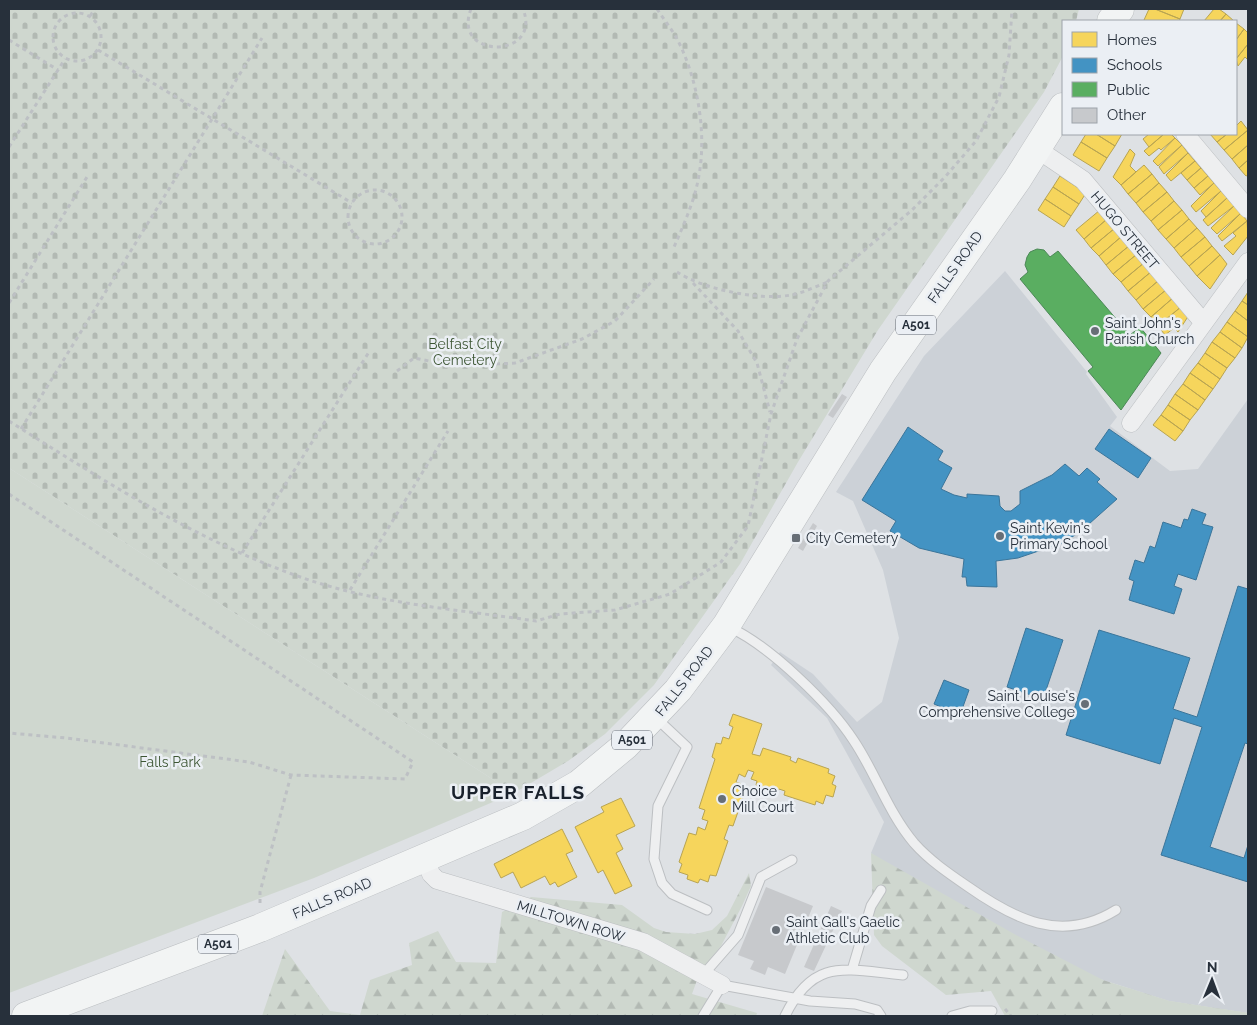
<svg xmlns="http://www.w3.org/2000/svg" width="1257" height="1025" font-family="Raleway,sans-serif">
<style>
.built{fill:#ccd1d7}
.forest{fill:url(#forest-firs)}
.cemetery{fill:url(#cemetery-stones)}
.green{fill:#cfd7cf}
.homes{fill:#f6d55c;stroke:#b8a452}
.schools{fill:#4393c3;stroke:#3b759a}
.public{fill:#5aae61;stroke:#4b8856}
.building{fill:#c7c9cc}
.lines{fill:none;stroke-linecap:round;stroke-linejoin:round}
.service-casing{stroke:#bcbfc2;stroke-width:11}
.minor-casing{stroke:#bcbfc2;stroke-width:19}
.primary-casing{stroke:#bbbec1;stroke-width:29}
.path{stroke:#bdc0c4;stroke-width:3;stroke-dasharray:4 4;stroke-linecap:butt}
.service{stroke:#eeeff0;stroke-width:9}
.minor{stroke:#eeeff0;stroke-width:18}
.primary{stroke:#f2f4f4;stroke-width:28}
.poi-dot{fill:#676e76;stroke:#ebeff4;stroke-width:2}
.labels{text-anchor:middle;stroke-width:5;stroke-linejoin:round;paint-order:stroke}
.shield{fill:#ebeff4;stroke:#626972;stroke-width:1}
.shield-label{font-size:12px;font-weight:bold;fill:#27303b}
.street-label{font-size:14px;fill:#27303b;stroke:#ebeff4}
.poi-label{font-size:14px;fill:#27303b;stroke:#ebeff4;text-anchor:start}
.park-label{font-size:14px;fill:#3d5634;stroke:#ebeff4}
.district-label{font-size:19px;font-weight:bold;letter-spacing:1px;fill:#19212c;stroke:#ebeff4}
</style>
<defs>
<pattern id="forest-firs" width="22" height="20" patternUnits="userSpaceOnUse" patternTransform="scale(1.25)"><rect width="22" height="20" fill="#cfd7cf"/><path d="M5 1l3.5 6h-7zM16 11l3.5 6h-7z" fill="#b2b9b3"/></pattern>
<pattern id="cemetery-stones" width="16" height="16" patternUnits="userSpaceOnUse" patternTransform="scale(1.25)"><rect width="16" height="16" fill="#cfd7cf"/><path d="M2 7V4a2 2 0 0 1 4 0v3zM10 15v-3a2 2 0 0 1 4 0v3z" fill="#b2b9b3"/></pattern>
</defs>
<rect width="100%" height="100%" fill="#dee1e4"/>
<path class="built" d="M1005 271 1087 372 1086 374 1117 417 1110 426 1170 471 1198 469 1248 399V1013L1169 1001 1015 952 946 911 871 853 884 822 846 752 827 718 771 665 780 652 813 674 857 722 882 702 899 638 883 570 853 501 836 492 924 356Z"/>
<path class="forest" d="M871 853 1016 935 1103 980 1169 1001 1248 1013V1016H1005L991 991 946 995 882 946 874 935Z
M749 873 751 886 742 906 721 946 700 972 692 994 757 1013 756 1016H262L285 949 330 1011 360 1015 370 980 412 965 409 943 438 931 456 962 496 963 502 912 531 897 622 905 654 928 666 932 695 934 712 930 727 916Z"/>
<path class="cemetery" d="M9 9H1079L1076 21H1063V56L1044 92 878 330 798 462 740 564 654 685 605 734 568 761 514 793 9 468Z"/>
<path class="green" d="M9 468 514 793 314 878 9 993Z
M1128 988 1169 1001 1248 1013V1016H1128Z"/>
<path class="homes" d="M1149 9H1155L1180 19 1179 21H1147L1144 20Z
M1155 9H1184L1180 19Z
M1214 9H1219L1226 14 1220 21H1204Z
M1226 14 1234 21H1220Z
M1236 23 1244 29 1236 40Z
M1244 29 1248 33V44L1236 59V40Z
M1248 44V60L1245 57 1238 66 1236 59Z
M1241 121 1248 130 1224 150 1217 142 1227 134H1236V126Z
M1248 130V145L1232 159 1224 150Z
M1086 134H1096L1115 146 1107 158 1081 142Z
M1096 134H1122L1115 146Z
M1149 134H1164L1149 147 1143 139Z
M1164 134H1171L1175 138 1161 150 1159 148 1149 156 1144 151Z
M1210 134H1227L1217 142Z
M1175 138 1182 145 1158 166 1153 161Z
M1081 142 1107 158 1099 171 1073 155Z
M1182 145 1188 153 1164 174 1159 167Z
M1248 145V160L1239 168 1232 159Z
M1130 149 1135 154 1130 166 1136 172 1121 185 1113 177Z
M1188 153 1195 161 1171 181 1166 175Z
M1248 160V175L1246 176 1239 168Z
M1195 161 1201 168 1187 180 1181 173Z
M1144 165 1152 174 1128 194 1121 185Z
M1201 168 1208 176 1194 188 1187 180Z
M1152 174 1159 183 1136 203 1128 194Z
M1060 176 1086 193 1079 204 1053 187Z
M1208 176 1214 183 1200 195 1194 188Z
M1159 183 1167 192 1143 212 1136 203Z
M1214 183 1221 191 1196 212 1191 206Z
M1053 187 1079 204 1071 216 1045 199Z
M1221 191 1227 198 1206 217 1201 211Z
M1167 192 1174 201 1151 221 1143 212Z
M1227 198 1234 206 1208 226 1203 220Z
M1045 199 1071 216 1064 227 1038 210Z
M1174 201 1182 210 1158 230 1151 221Z
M1234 206 1241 213 1217 234 1211 228Z
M1100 210 1107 219 1084 239 1076 230Z
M1182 210 1189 219 1166 239 1158 230Z
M1241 213 1247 221 1222 241 1218 236Z
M1107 219 1115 228 1091 248 1084 239Z
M1189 219 1197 228 1174 248 1166 239Z
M1247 221 1248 236 1233 255 1224 246 1236 236 1233 233Z
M1115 228 1122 236 1099 256 1091 248Z
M1197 228 1205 237 1181 257 1174 248Z
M1122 236 1130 245 1106 265 1099 256Z
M1205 237 1212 246 1189 266 1181 257Z
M1130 245 1137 254 1113 274 1106 265Z
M1212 246 1220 255 1197 276 1189 266Z
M1137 254 1145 262 1121 282 1113 274Z
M1220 255 1227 264 1210 289 1197 276Z
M1145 262 1152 271 1128 291 1121 282Z
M1152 271 1159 280 1136 300 1128 291Z
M1159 280 1167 289 1143 309 1136 300Z
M1167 289 1174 297 1151 317 1143 309Z
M1248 292V305L1242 301Z
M1174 297 1182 306 1158 326 1151 317Z
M1242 301 1248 305V321L1235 311Z
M1182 306 1189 315 1178 332 1174 328 1165 335 1158 326Z
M1235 311 1248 321V337L1227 322Z
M1227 322 1248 337 1242 348 1220 332Z
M1220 332 1242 348 1235 358 1212 342Z
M1212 342 1235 358 1227 368 1205 353Z
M1205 353 1227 368 1220 379 1198 363Z
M1198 363 1220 379 1213 389 1190 373Z
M1190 373 1213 389 1205 400 1183 384Z
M1183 384 1205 400 1198 410 1175 394Z
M1175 394 1198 410 1190 420 1168 405Z
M1168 405 1190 420 1183 431 1161 415Z
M1161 415 1183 431 1175 441 1153 425Z
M733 714 762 724 752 754 760 756 763 748 791 757 790 760 796 763 798 758 829 769 828 773 835 776 832 784 836 786 833 797 826 795 823 804 816 801 815 805 784 795 785 791 779 789 778 792 756 785 757 781 751 779 754 772 748 770 745 777 739 774 736 782 744 785 742 791 745 792 733 826 729 825 724 839 728 841 716 876 710 875 708 882 700 879 698 883 687 879 688 875 679 872 682 864 679 862 689 833 696 835 698 827 705 830 708 821 702 819 705 810 699 808 715 759 712 757 716 743 721 744 723 737 729 739 733 727 729 725Z
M621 798 635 826 616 835 623 849 616 853 632 886 615 894 603 870 598 873 575 827 604 812 601 807Z
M562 829 573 851 566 854 577 877 558 887 555 882 550 885 545 876 521 888 513 872 501 878 494 864Z"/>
<path class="schools" d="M908 427 943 451 938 460 952 468 941 489 954 495 967 498V494L999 496 1000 506 1005 511H1011L1020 504V491L1052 475 1065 464 1079 476 1087 468 1100 479 1097 482 1117 499 1080 532 1062 543 1018 558 996 561 997 587 967 586 966 577H962L964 559 919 548 890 531 896 521 862 500Z
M1109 429 1151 458 1138 478 1095 449Z
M1192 509 1206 514 1202 524 1213 527 1196 580 1178 574 1174 586 1182 589 1174 614 1129 600 1134 581 1129 579 1135 560 1144 563 1150 546 1155 548 1163 522 1181 528 1184 519 1188 520Z
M1238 586 1248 589V744L1245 743 1210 847 1244 858 1248 845V882L1161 855 1202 727 1174 718 1160 764 1066 735 1099 630 1190 658 1173 709 1197 717Z
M1026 628 1063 640 1043 699 1007 687Z
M944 680 969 690 960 715 934 704Z"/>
<path class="public" d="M1037 249 1044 250 1050 257 1058 251 1130 335 1140 327 1161 353 1121 410 1088 371 1093 367 1020 279 1028 272 1025 265 1027 257 1030 252Z"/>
<path class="building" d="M842 394 847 397 833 418 828 415Z
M813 523 817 526 803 551 798 548Z
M766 887 813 906 785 974 768 967 765 975 750 969 754 961 738 955Z
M831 906 842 911 814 971 804 967Z"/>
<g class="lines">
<defs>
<path id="service" d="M729 627C770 646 830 704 854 741 876 774 888 812 914 843 929 860 948 873 967 886 1014 919 1061 944 1116 910
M655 717 687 747 658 806 654 859 662 883 672 894 707 910
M852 970 871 906 881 890
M703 975 738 935 761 877 792 860
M703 1016 722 985 810 1001 855 1004 877 1010 881 1016
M785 1016C814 956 847 970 903 975
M952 1016 970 1011H992"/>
<path id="minor" d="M1185 134 1248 209
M1037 149 1083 180 1203 322
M1131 423 1248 262
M425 858 431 874 437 880 643 942 722 985"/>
<path id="primary" d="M1111 21 1120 9
M26 1016 260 928 523 816 579 784 626 745 678 690 726 626 883 371 1017 180 1063 107"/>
</defs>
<use href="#service" class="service-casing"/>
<use href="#minor" class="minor-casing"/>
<use href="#primary" class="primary-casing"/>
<path class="path" d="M471 9C451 60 543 59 523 9
M657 9C663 18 670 27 676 37 697 76 707 131 699 175 695 200 684 224 674 247
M53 37a24 24 0 1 1 48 0a24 24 0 1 1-48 0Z
M90 16 95 9
M9 40 58 70
M98 50 352 203
M9 147 65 59
M348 217a27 27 0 1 1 54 0a27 27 0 1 1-54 0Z
M677 272C703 289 759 301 791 295 803 293 816 286 828 282
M693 283 738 331 757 363 770 412
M9 303 87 177
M397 371 414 358 439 363 479 365 515 363 582 339 615 321 654 279
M9 421C104 481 202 544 309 580 381 604 461 610 536 621L560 614 615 610 670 594 721 562 748 526 771 414 797 339 828 281 912 210 945 177 976 141 999 97 1009 55 1012 9
M21 429 262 38
M9 494 413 762 405 779 291 775 249 762 66 738 9 733
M242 553 369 352
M350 590 448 431
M260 903V892L291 775
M1005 1009 1011 1016"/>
<use href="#service" class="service"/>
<use href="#minor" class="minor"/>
<use href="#primary" class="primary"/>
</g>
<g class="poi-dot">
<circle cx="1095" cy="331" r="5"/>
<circle cx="1000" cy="536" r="5"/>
<rect x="791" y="533" width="10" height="10" rx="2.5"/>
<circle cx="1085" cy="704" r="5"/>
<circle cx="722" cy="799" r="5"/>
<circle cx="776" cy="930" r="5"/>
</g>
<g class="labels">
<g class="shield">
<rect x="896" y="315.5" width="40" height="19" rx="4"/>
<rect x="612" y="730.5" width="40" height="19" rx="4"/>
<rect x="198" y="934.5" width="40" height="19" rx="4"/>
</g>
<g class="shield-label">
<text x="916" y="329">A501</text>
<text x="632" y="744">A501</text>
<text x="218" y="948">A501</text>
</g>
<g class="street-label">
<text transform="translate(1125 230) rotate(50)" y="5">HUGO STREET</text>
<text transform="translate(955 267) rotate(-55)" y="5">FALLS ROAD</text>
<text transform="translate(684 681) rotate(-52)" y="5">FALLS ROAD</text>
<text transform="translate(332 898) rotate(-23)" y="5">FALLS ROAD</text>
<text transform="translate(571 921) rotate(17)" y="5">MILLTOWN ROW</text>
</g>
<g class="poi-label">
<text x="1105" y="328">Saint John's<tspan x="1105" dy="16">Parish Church</tspan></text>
<text x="1010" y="533">Saint Kevin's<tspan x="1010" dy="16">Primary School</tspan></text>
<text x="806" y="543">City Cemetery</text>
<text x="1075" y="701" text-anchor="end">Saint Louise's<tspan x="1075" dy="16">Comprehensive College</tspan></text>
<text x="732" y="796">Choice<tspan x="732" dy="16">Mill Court</tspan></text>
<text x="786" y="927">Saint Gall's Gaelic<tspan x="786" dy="16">Athletic Club</tspan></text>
</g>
<g class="park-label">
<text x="465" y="349">Belfast City<tspan x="465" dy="16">Cemetery</tspan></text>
<text x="170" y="767">Falls Park</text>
</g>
<g class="district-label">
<text x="518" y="799">UPPER FALLS</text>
</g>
</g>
<rect width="1257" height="1025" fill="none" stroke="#27303b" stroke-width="20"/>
<rect x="1062" y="20" width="175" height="115" fill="#ebeff4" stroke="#9da3aa"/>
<rect x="1072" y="32" width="25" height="15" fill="#f6d55c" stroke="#9da3aa"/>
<text x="1107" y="45" font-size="15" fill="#27303b">Homes</text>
<rect x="1072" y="58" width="25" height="15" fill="#4393c3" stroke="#9da3aa"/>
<text x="1107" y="70" font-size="15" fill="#27303b">Schools</text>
<rect x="1072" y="82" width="25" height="15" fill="#5aae61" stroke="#9da3aa"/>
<text x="1107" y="95" font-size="15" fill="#27303b">Public</text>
<rect x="1072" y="108" width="25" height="15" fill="#c7c9cc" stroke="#9da3aa"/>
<text x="1107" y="120" font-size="15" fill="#27303b">Other</text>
<g transform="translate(1212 980) rotate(1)" stroke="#ebeff4" stroke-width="4" paint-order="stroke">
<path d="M0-4L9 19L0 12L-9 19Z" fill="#27303b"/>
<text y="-8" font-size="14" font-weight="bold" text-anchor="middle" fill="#27303b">N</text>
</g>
</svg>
